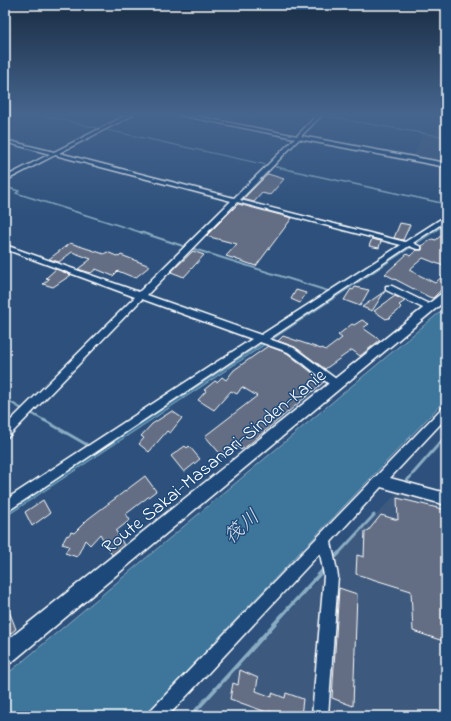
<svg xmlns="http://www.w3.org/2000/svg" width="451" height="721" font-family="'Indie Flower','Klee One',sans-serif">
<style>
.built{fill:#3e5a7e}
.water{fill:#3e759b;stroke:#8bacc3}
.lines{fill:none;stroke-linecap:round;stroke-linejoin:round}
.stream-far5{stroke:#8bacc3;stroke-width:1}
.stream-far4{stroke:#8bacc3;stroke-width:1.5}
.stream-far3{stroke:#8bacc3;stroke-width:2}
.stream-far2{stroke:#8bacc3;stroke-width:2.5}
.stream-far1{stroke:#8bacc3;stroke-width:3}
.stream{stroke:#8bacc3;stroke-width:4}
.building{fill:#646e84;stroke:#fff}
.minor-casing{stroke:#fff;stroke-width:3}
.major-casing{stroke:#fff;stroke-width:3}
.minor{fill:#1f4a7a;fill-rule:evenodd}
.major{fill:#1f4a7a;fill-rule:evenodd}
.labels{text-anchor:middle;stroke-width:3;stroke-linejoin:round;paint-order:stroke}
.near-street-label{font-size:19px;fill:#fff;stroke:#1f4a7a}
.near-water-label{font-size:20px;font-style:italic;fill:#d8e3eb;stroke:#1f4a7a}
</style>
<rect width="100%" height="100%" fill="#2d517c"/>
<filter id="ink" filterUnits="userSpaceOnUse"><feTurbulence type="fractalNoise" baseFrequency=".025" numOctaves="2"/><feDisplacementMap in="SourceGraphic" scale="8" xChannelSelector="R" yChannelSelector="G"/><feConvolveMatrix kernelMatrix="1 2 1 2 8 2 1 2 1" color-interpolation-filters="sRGB"/></filter>
<g filter="url(#ink)">
<path class="built" d="M442 115H446V136L435 134Z
M423 134 446 138V162L413 157Z
M398 492 446 505V716H330L338 578 334 560Z
M324 574 311 716H194L214 694Z"/>
<path class="water" d="M446 222V224L5 517V513Z
M446 307V399L144 716H5V676Z"/>
<g class="lines">
<path class="stream-far5" d="M41 115 101 129
M322 116 348 120
M351 121 446 137
M107 130 267 165
M273 166 281 168"/>
<path class="stream-far4" d="M276 167 446 204
M5 187 19 191 16 193 143 233"/>
<path class="stream-far3" d="M140 232 186 247
M194 249 328 291"/>
<path class="stream-far2" d="M5 399 22 409
M31 413 45 421"/>
<path class="stream-far1" d="M44 420 89 446
M404 484 446 436
M338 554 374 515"/>
<path class="stream" d="M336 556 339 553
M191 716 325 568"/>
</g>
<path class="building" d="M268 174 284 179 270 195 262 193 254 202 243 199Z
M238 204 292 218 256 266 226 256 237 244 206 236Z
M400 223 410 225 403 240 394 238Z
M446 231V267L423 258 409 270 435 283 446 273V291L442 289 433 298 429 297 385 274 407 254 410 256 417 250H422V246L432 239 436 240Z
M372 239 381 241 379 248 369 246Z
M70 243 104 254 107 252 119 257 121 255 150 266 135 278 118 271 113 276 96 269 91 273 78 269 91 259 72 252 59 262 49 259Z
M193 251 204 255 184 277 171 272Z
M56 269 71 275 53 287 43 284 49 279 46 278Z
M355 287 369 290 360 306 344 300 351 289 353 290Z
M296 290 306 293 300 303 291 299Z
M385 291 372 311 362 307Z
M395 296 405 301 399 305 401 307 398 311 389 318 386 319 374 311Z
M362 320 369 324 363 328 380 340 360 356 352 350 325 369 295 347 278 341 283 336 321 349 322 348 326 350 342 338 338 335 352 324 354 325Z
M268 346 287 353 324 382 247 446 241 450 237 446 223 457 205 436 257 396 242 387 237 394 231 391 214 410 198 400 206 391 204 390 215 381 217 382 222 377 226 380 234 370Z
M172 411 182 418 170 433 167 431 149 452 139 444 144 438 141 436 152 424Z
M185 446 187 448 189 446 200 459 184 472 171 456Z
M145 476 156 491 126 514 130 520 116 531 124 545 112 555 100 534 90 545 85 540 77 557 65 553 69 546 62 544 67 535 68 536 71 532 74 533 88 519Z
M397 498 446 510V642L413 631 411 591 356 574 357 555 364 557 365 531H368L381 515 398 520Z
M43 500 50 513 32 526 25 512Z
M339 588 357 594 353 706 332 698Z
M5 601 16 629 5 638Z
M240 670 258 678 256 691 272 697V693L285 698 286 693 303 699 301 716H286L269 711V713L230 699 233 683 238 685Z"/>
<g class="lines">
<defs>
<path id="minor" d="M127 115H133L59 153 234 198 295 138 179 115H189L297 136 317 115H322L301 136 446 163V167L299 139 240 200 405 242 444 217 446 216V221L413 243 421 247V249H417L409 246 269 339 294 348 340 382 342 385 340 388 337 389 334 388 303 363 288 352 260 342 5 513V500L252 339 142 299 9 436 5 438V426L135 297 5 249V245L139 292 231 201 55 155 5 181V177L50 154 5 142V140L54 152ZM237 202 401 245 261 335 147 295Z
M386 286H392L433 306 434 308 430 311 427 310 386 290Z
M446 407V418L390 478 446 493V505L381 487 331 542 338 576 328 716H312L324 576 320 553 168 716H149L151 710 442 408Z"/>
<path id="major" d="M446 292V300L12 662 5 665V642L442 293Z"/>
</defs>
<use href="#minor" class="minor-casing"/>
<use href="#major" class="major-casing"/>
<use href="#minor" class="minor"/>
<use href="#major" class="major"/>
</g>
</g>
<linearGradient id="sky" x2="0" y2="1"><stop stop-color="#192d44"/><stop offset="0.53" stop-color="#46658e"/><stop offset="1" stop-color="#46658e" stop-opacity="0"/></linearGradient>
<rect width="451" height="216" fill="url(#sky)"/>
<g class="labels">
<g class="near-street-label">
<text transform="translate(213 460) rotate(-39)" y="7">Route Sakai-Masanari-Sinden-Kanie</text>
</g>
<g class="near-water-label">
<text transform="translate(241 526) rotate(-42)" y="7">筏川</text>
</g>
</g>
<rect width="451" height="721" fill="none" stroke="#1f4a7a" stroke-width="20"/>
<rect x="10" y="10" width="431" height="701" fill="none" stroke="#fff" stroke-width="1.5" filter="url(#ink)"/>
</svg>
